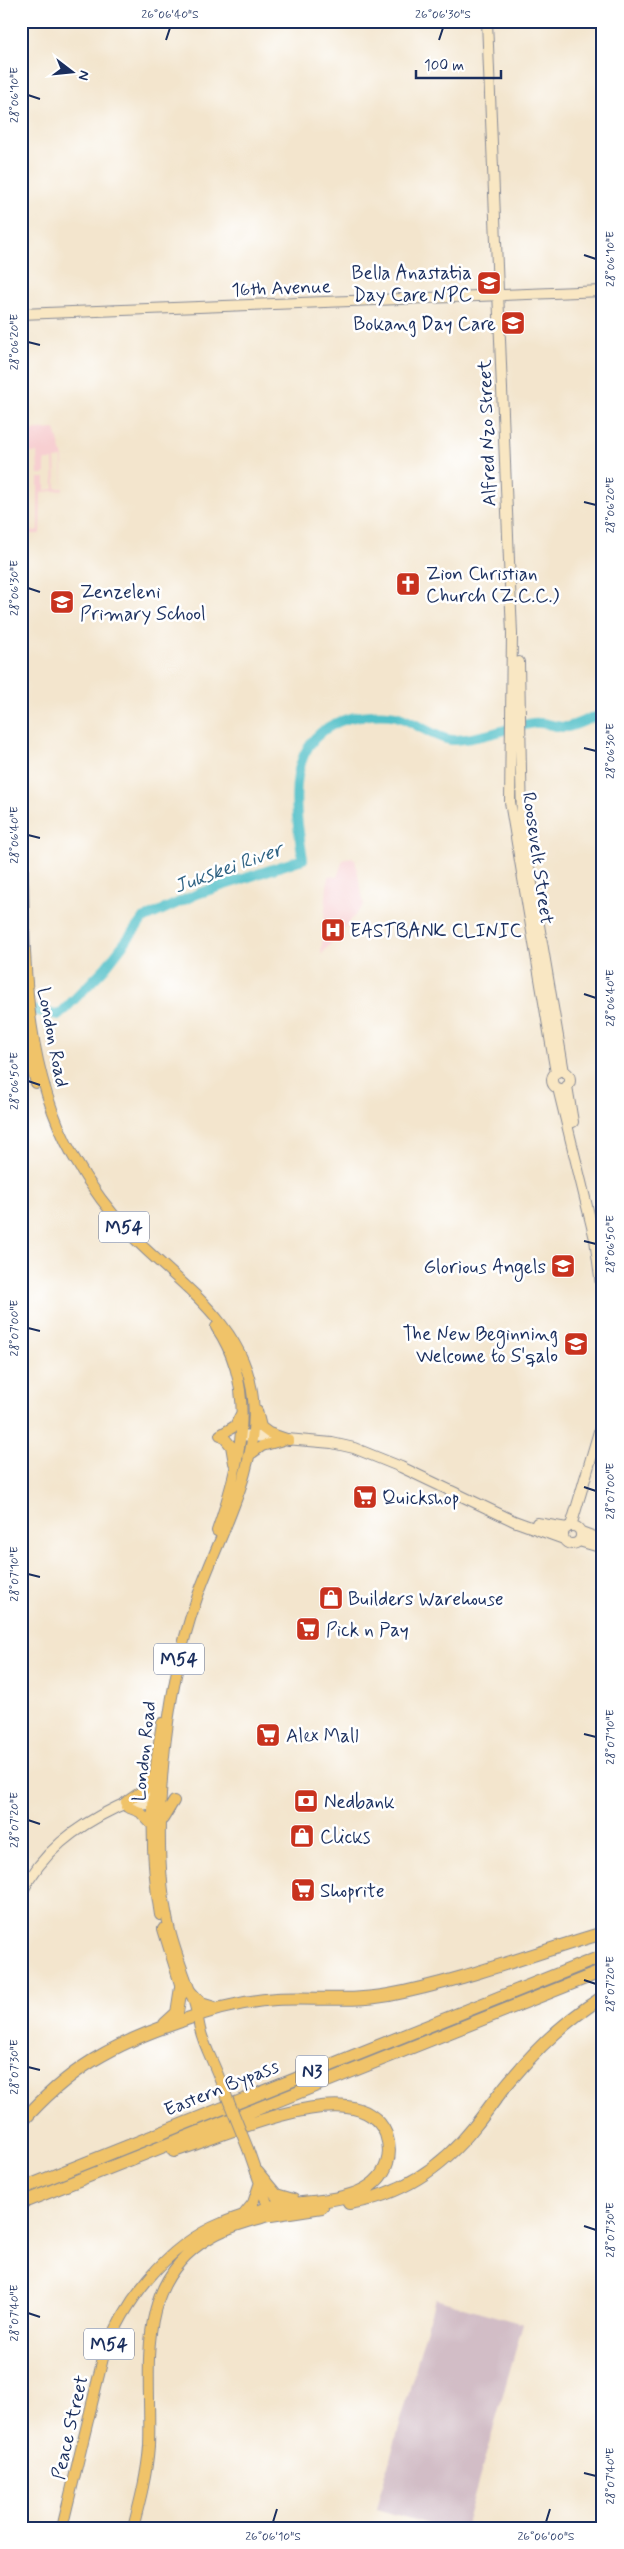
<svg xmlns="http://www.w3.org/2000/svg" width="624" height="2549" font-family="Mynerve,sans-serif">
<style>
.built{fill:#f7cfd1;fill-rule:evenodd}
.industrial{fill:#d2bdc6}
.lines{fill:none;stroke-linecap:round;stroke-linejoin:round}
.river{stroke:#52c0c8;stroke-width:10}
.secondary-casing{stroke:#878a96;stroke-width:12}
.primary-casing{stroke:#878a96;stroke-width:12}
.highway-casing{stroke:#878a96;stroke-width:14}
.secondary{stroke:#f9e7c3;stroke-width:10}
.primary{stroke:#f0c369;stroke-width:10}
.highway{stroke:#f0c369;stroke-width:12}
.primary-bridge-casing{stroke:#878a96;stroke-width:12;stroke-linecap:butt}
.primary-bridge{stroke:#f0c369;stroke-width:10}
.ticks{fill:none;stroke:#1b2f5e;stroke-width:2}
.labels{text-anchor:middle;stroke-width:5;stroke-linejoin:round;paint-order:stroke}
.shield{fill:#fff;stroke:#5f6d8e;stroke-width:1}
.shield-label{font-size:18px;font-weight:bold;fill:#1b2f5e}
.poi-label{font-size:19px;fill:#1b2f5e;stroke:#fff;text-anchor:start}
.street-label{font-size:19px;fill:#1b2f5e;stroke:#fff}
.water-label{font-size:20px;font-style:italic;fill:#2e6283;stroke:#fff}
.neatline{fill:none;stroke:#1b2f5e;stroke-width:2}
.ticks-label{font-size:12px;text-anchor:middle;fill:#1b2f5e}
</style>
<rect width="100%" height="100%" fill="#fff"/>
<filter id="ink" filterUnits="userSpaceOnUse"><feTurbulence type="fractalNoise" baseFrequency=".02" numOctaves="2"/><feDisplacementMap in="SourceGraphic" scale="10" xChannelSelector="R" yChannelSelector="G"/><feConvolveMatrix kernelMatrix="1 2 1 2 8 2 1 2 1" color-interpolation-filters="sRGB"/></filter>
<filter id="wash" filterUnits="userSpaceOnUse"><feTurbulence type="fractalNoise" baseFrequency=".0096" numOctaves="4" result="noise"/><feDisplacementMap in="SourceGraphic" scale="20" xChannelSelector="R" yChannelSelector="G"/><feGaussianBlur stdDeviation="1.12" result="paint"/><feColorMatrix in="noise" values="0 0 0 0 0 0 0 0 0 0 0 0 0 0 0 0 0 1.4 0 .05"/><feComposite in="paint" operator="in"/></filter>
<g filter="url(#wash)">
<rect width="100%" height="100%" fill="#f3e5cd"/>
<path class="built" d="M55 429 63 458V490L41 492 40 534H21V518L26 517V499H21L23 497 21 465 25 464V452H21V431ZM28 453H37L38 474H45V460H53L54 489 45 490V478H38V530L35 531H31L29 528ZM62 458 63 488H56L55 459Z
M351 857 355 859 364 905 321 955 328 876 337 877 343 860Z"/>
<path class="industrial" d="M435 2299 523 2324 465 2528H442L376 2509Z"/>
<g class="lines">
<path class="river" d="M22 1008 59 1015 105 968 143 919 197 894 303 859C294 805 283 736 350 718 363 715 383 713 396 716 412 720 439 741 455 740 482 739 507 728 533 723 544 721 556 728 567 727 580 725 589 716 603 716"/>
</g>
</g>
<g filter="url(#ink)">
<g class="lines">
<defs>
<path id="secondary" d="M487 21 512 634 510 802 556 1073
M21 314 603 291
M519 662 522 825 564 1072
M552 1080a9 9 0 1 1 18 0a9 9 0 1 1-18 0Z
M567 1086 573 1122
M558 1088 595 1239 603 1300
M241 1435 332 1443 354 1448 401 1467 514 1521 564 1539
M537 1523 567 1528
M563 1535a9 9 0 1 1 18 0a9 9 0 1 1-18 0Z
M571 1526 603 1418
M581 1532 603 1540
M579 1541 603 1548
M128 1807 160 1802
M21 1894C42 1852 75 1827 117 1807 131 1800 145 1795 161 1795"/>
<path id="primary" d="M21 815C27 931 15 1051 73 1156 90 1186 110 1213 134 1238 181 1285 246 1326 253 1399 260 1470 218 1536 196 1601 165 1688 148 1841 170 1931 176 1955 186 1979 194 2002 197 2011 198 2020 200 2029 204 2046 214 2063 220 2080
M21 1008 26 1048 36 1083
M216 1327C259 1390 240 1465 217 1531
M257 1411 261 1427 269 1433 289 1440
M220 1435 235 1426 241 1414
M222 1435 231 1446 234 1463
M248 1456 262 1446 283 1440
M126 1802 144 1790 154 1776
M127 1807 140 1812 154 1827
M163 1819 174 1801
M160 1915C149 1852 151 1786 162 1723
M163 1929 183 1994
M244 2214 253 2203 260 2182
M62 2528 103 2358C124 2302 165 2246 222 2223 237 2216 254 2212 269 2207
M133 2528C140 2501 147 2474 149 2446 152 2371 132 2285 208 2239 227 2227 250 2222 271 2215L248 2149"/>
<path id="highway" d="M190 1992 201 2004 214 2008
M165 2024 177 2013 181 1987
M21 2123C69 2068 113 2044 181 2021 213 2009 242 2001 276 1999 314 1997 351 2002 389 1995 461 1981 532 1954 603 1933
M174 2151C220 2136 299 2101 347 2107 363 2109 379 2117 386 2134 389 2143 390 2154 387 2163 374 2206 306 2200 269 2207
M257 2172 276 2195 293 2200
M21 2189 603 1956
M21 2203 603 1971
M349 2203C402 2195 442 2168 475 2126 489 2109 500 2091 515 2075 540 2045 569 2018 603 1997
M271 2215 322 2207"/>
</defs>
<use href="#secondary" class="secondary-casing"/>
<use href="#primary" class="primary-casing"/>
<use href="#highway" class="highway-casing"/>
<use href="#secondary" class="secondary"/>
<use href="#primary" class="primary"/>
<use href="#highway" class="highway"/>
<defs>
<path id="primary-bridge" d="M220 2080 248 2149"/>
</defs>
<use href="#primary-bridge" class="primary-bridge-casing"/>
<use href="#primary-bridge" class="primary-bridge"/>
</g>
</g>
<path class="ticks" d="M166 40 170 28M439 40 443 28M28 95 40 99M584 255 596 259M28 342 40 345M584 502 596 505M28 588 40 592M584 748 596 751M28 835 40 838M584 994 596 998M28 1081 40 1085M584 1241 596 1244M28 1328 40 1331M584 1487 596 1491M28 1574 40 1577M584 1734 596 1737M28 1820 40 1824M584 1980 596 1984M28 2067 40 2070M584 2226 596 2230M28 2313 40 2317M584 2473 596 2476M273 2522 277 2509M546 2522 550 2509"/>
<defs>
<symbol id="school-square" viewBox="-11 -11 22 22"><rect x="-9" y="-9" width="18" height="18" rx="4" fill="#c8321e" stroke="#fff"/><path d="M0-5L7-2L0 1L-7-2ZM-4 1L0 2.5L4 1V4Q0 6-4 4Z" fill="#fff"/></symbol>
<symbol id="church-square" viewBox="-11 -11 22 22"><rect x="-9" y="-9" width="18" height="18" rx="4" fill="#c8321e" stroke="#fff"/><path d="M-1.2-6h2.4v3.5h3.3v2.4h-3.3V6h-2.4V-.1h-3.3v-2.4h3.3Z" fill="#fff"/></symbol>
<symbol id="hospital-square" viewBox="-11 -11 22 22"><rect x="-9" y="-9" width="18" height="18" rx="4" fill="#c8321e" stroke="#fff"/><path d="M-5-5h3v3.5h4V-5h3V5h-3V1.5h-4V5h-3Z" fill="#fff"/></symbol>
<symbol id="supermarket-square" viewBox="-11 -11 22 22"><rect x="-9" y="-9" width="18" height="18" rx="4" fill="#c8321e" stroke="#fff"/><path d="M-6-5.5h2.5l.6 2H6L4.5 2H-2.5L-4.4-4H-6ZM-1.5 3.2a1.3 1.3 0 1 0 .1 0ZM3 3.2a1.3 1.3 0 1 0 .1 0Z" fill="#fff"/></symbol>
<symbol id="shop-square" viewBox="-11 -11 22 22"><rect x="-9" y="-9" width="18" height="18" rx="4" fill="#c8321e" stroke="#fff"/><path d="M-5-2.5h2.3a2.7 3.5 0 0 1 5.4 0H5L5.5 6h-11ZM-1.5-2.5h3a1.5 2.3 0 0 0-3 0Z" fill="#fff"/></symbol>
<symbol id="bank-square" viewBox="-11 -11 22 22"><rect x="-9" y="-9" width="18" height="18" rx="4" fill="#c8321e" stroke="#fff"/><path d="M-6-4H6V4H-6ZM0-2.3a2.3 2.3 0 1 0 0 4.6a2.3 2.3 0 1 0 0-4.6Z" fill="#fff"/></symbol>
</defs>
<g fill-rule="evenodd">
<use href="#school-square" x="475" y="269" width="28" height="28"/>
<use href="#school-square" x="499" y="309" width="28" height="28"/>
<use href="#church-square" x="394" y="570" width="28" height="28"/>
<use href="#school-square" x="48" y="588" width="28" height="28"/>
<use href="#hospital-square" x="319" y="916" width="28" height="28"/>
<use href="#school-square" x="549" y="1252" width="28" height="28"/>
<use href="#school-square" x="562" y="1330" width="28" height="28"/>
<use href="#supermarket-square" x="351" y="1483" width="28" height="28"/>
<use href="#shop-square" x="317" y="1584" width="28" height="28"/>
<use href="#supermarket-square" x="294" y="1615" width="28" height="28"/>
<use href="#supermarket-square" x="254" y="1721" width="28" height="28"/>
<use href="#bank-square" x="292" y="1787" width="28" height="28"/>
<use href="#shop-square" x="288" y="1822" width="28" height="28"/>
<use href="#supermarket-square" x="289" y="1876" width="28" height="28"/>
</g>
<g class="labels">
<g class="shield">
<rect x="99" y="1211.5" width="50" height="31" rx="4"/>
<rect x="154" y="1643.5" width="50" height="31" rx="4"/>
<rect x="296" y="2055.5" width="32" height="31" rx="4"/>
<rect x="84" y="2328.5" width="50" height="31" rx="4"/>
</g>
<g class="shield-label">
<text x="124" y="1233">M54</text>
<text x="179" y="1665">M54</text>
<text x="312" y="2077">N3</text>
<text x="109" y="2350">M54</text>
</g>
<g class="poi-label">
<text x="472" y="279" text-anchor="end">Bella Anastatia<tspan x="472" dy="22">Day Care NPC</tspan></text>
<text x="496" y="330" text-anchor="end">Bokang Day Care</text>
<text x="426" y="580">Zion Christian<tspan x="426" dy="22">Church (Z.C.C.)</tspan></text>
<text x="80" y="598">Zenzeleni<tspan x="80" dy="22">Primary School</tspan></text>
<text x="350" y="937">EASTBANK CLINIC</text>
<text x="546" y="1273" text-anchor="end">Glorious Angels</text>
<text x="558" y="1340" text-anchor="end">The New Beginning<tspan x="558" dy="22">Welcome to S'qalo</tspan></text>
<text x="382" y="1504">Quickshop</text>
<text x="348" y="1605">Builders Warehouse</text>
<text x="326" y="1636">Pick n Pay</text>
<text x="286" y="1742">Alex Mall</text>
<text x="324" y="1808">Nedbank</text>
<text x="320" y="1843">Clicks</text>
<text x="320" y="1897">Shoprite</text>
</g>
<g class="street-label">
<text transform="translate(281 287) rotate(-2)" y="7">16th Avenue</text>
<text transform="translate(486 433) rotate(-92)" y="7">Alfred Nzo Street</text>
<text transform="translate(539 858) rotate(82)" y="7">Roosevelt Street</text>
<text transform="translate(54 1037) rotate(79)" y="7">London Road</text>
<text transform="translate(143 1751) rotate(-84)" y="7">London Road</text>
<text transform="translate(221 2087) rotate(-22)" y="7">Eastern Bypass</text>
<text transform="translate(69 2427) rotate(-77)" y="7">Peace Street</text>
</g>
<g class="water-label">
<text transform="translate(228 867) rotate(-20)" y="7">Jukskei River</text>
</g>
</g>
<rect width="624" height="2549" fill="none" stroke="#fff" stroke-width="55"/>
<g transform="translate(72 72) rotate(106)" stroke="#ffffff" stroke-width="4" paint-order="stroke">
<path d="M0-4L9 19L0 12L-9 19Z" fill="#1b2f5e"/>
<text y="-8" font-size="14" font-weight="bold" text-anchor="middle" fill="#1b2f5e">N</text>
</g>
<path d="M416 70v8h85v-8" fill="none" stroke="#1b2f5e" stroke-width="2.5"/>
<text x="424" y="70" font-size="15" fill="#1b2f5e" stroke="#ffffff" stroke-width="4" paint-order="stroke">100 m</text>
<rect x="28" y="28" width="568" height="2494" class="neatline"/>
<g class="ticks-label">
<text x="170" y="18">26°06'40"S</text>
<text x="443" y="18">26°06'30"S</text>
<text transform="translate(14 95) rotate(-90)" y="4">28°06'10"E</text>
<text transform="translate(610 259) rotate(-90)" y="4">28°06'10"E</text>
<text transform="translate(14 342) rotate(-90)" y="4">28°06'20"E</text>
<text transform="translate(610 505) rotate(-90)" y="4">28°06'20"E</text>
<text transform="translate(14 588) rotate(-90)" y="4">28°06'30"E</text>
<text transform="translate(610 751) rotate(-90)" y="4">28°06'30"E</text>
<text transform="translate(14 835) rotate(-90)" y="4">28°06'40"E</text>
<text transform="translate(610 998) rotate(-90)" y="4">28°06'40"E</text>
<text transform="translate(14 1081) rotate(-90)" y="4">28°06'50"E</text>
<text transform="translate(610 1244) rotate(-90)" y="4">28°06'50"E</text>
<text transform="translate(14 1328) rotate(-90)" y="4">28°07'00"E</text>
<text transform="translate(610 1491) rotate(-90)" y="4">28°07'00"E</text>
<text transform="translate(14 1574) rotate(-90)" y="4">28°07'10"E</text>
<text transform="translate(610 1737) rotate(-90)" y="4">28°07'10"E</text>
<text transform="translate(14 1820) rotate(-90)" y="4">28°07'20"E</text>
<text transform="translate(610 1984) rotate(-90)" y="4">28°07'20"E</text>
<text transform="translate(14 2067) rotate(-90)" y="4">28°07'30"E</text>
<text transform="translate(610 2230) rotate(-90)" y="4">28°07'30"E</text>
<text transform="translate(14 2313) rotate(-90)" y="4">28°07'40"E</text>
<text transform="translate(610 2476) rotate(-90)" y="4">28°07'40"E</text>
<text x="273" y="2540">26°06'10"S</text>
<text x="546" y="2540">26°06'00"S</text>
</g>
</svg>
